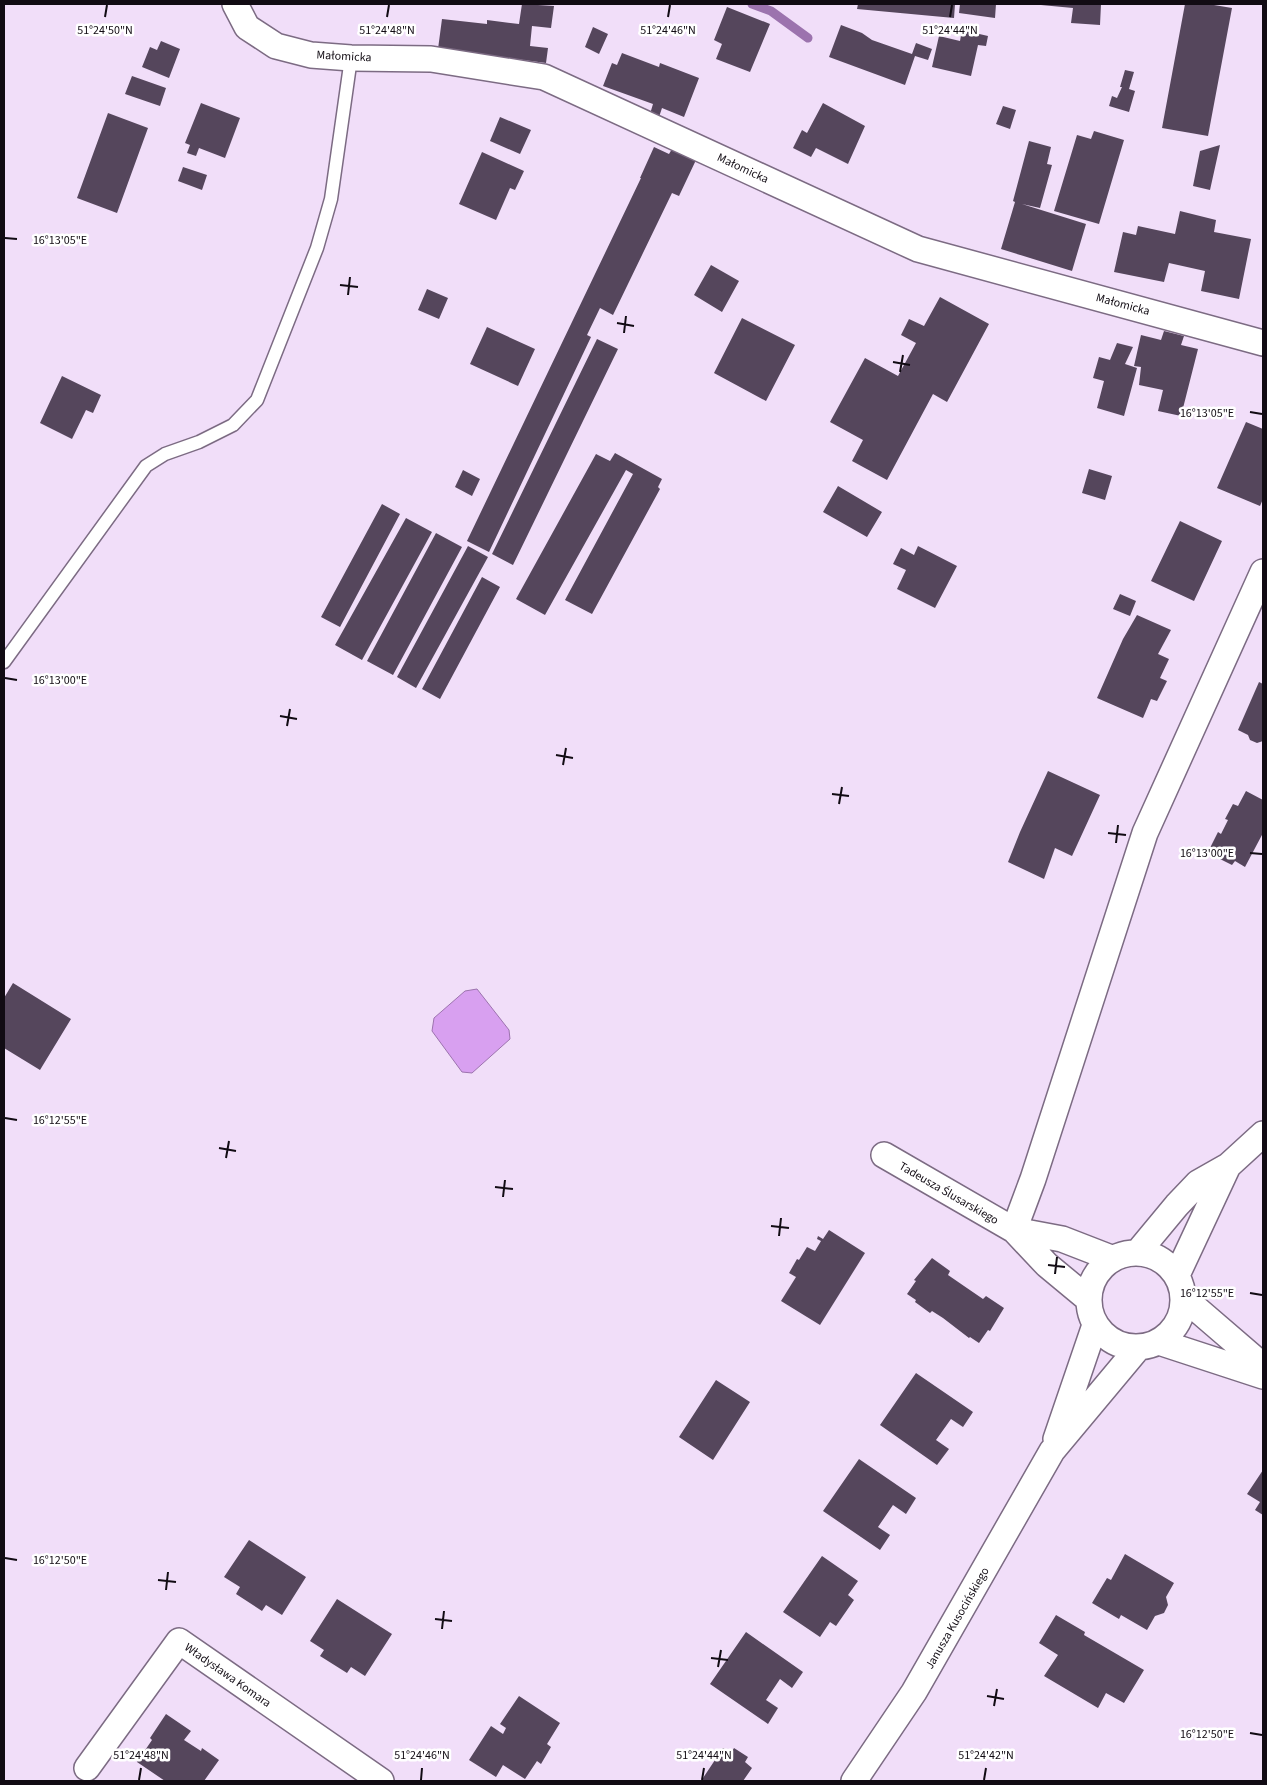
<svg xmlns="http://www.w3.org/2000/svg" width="1267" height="1785" font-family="'Source Sans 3',sans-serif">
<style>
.water{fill:#d8a0f0;stroke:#9c73ae}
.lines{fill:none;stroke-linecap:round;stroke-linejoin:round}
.stream{stroke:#9c73ae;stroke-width:9}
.building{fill:#55465c}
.lane-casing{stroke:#7c6b83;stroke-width:15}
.street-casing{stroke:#7c6b83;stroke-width:28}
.lane{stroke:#fff;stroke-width:12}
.street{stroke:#fff;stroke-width:25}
.ticks{fill:none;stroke:#110b13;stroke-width:2}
.labels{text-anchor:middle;stroke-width:5;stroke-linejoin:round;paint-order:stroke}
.street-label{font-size:12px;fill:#110b13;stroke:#fff}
.ticks-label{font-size:12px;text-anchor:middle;fill:#110b13;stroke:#fff;stroke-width:5;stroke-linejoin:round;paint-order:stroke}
</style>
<rect width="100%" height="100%" fill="#f1def9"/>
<path class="water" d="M477 989 509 1030 510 1039 472 1073 462 1072 432 1031 434 1018 465 991Z"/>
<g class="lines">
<path class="stream" d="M752 4 771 11 808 38"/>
</g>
<path class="building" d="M522 4 554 6 551 28 532 26 530 46 548 48 546 63 438 49 442 19 487 24V20L519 24Z
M858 4H955L954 18 857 9Z
M960 4H996L995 18 959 13Z
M1041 4H1101L1100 25 1071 23 1073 8 1041 5Z
M1185 4H1208L1232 8 1208 136 1162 128Z
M727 7 770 24 750 72 716 59 722 44 714 40Z
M841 25 862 33 872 40 912 54 916 43 932 49 928 60 915 56 905 85 829 57Z
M593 27 608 34 599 54 585 47Z
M962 30 988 36 986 46 978 45 971 76 932 67 939 36 960 41Z
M161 41 180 49 169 78 142 67 150 47 157 50Z
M622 53 659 67 660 63 699 78 684 117 662 108 659 117 650 114 653 104 603 86 612 63 617 65Z
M1125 70 1134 72 1129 89 1135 91 1129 112 1109 106 1112 96 1117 98 1122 87H1120Z
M132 76 166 88 160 106 125 94Z
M201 103 240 118 225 158 199 148 196 156 187 153 190 145 185 143Z
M823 103 865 126 848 164 816 148 811 157 793 148 802 130 807 133Z
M1003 106 1016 110 1010 129 996 124Z
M108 113 148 128 117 213 77 198Z
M500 117 531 130 520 154 490 141Z
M1094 131 1124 140 1099 224 1054 211 1077 135 1091 139Z
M1029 141 1051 147 1047 164 1052 165 1040 208 1022 204 1086 224 1072 271 1001 249 1015 202 1013 201Z
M1220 145 1210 190 1193 186 1200 151Z
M654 147 669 154 672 149 696 160 679 196 672 193 613 315 600 308 587 335 591 337 489 552 467 541 641 178H640Z
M482 152 524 171 515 190 510 188 496 220 459 204Z
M183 167 207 175 202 190 178 181Z
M1180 211 1216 220 1214 232 1251 239 1239 299 1201 291 1205 271 1169 263 1164 282 1114 272 1123 232 1136 235 1138 226 1175 234Z
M711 265 739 281 722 312 694 295Z
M427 289 448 298 439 319 418 310Z
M940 297 989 324 947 402 933 394 887 480 852 461 863 440 830 422 865 358 898 376 916 343 901 335 909 319 924 326Z
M742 318 795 345 766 401 714 373Z
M487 327 535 349 518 386 470 364Z
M1164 331 1184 336 1181 345 1198 349 1181 416 1158 411 1163 390 1139 385 1141 367 1134 366 1141 335 1161 340Z
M597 339 618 349 513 565 492 554Z
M1117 343 1133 347 1125 364 1137 368 1124 416 1097 408 1104 381 1093 378 1099 357 1110 360Z
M62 376 101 395 93 413 86 410 72 439 40 423Z
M1246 422 1263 429V499L1260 506 1217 488Z
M615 453 662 479 658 487 660 489 592 614 565 600 633 474 626 470 545 615 516 599 596 454 610 461Z
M1089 469 1112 476 1105 500 1082 493Z
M463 470 480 479 472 496 455 487Z
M838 486 882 512 867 537 823 512Z
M382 504 400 514 340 627 321 617Z
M406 518 432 532 362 660 335 645Z
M1180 521 1222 541 1194 601 1151 581Z
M436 533 462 547 393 675 367 661Z
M468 546 488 557 416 688 397 677Z
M918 546 957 566 935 608 897 589 906 570 893 564 901 548 914 555Z
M482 577 500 587 440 699 422 689Z
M1120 594 1136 601 1130 616 1113 609Z
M1137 615 1171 630 1158 654 1169 659 1160 678 1167 681 1157 701 1151 699 1143 718 1097 698 1123 639Z
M1259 682 1263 684V741L1257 743 1250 740 1248 735 1238 730Z
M1048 771 1100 795 1072 856 1055 848 1044 879 1008 862 1020 832Z
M1246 791 1263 800V833L1245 867 1235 861 1232 865 1218 858 1221 854 1210 848 1218 832 1221 834 1228 820 1225 819 1233 804 1238 806Z
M13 983 71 1019 40 1070 4 1048V998Z
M829 1230 865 1253 820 1325 781 1301 796 1277 789 1273 797 1259 799 1260 807 1247 815 1251 821 1241 817 1239 818 1236 823 1239Z
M932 1258 950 1271 948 1275 964 1286 983 1299 986 1296 1004 1308 990 1331 988 1330 979 1343 970 1337 969 1338 943 1318 932 1311 930 1313 915 1302 916 1300 907 1294 916 1281 914 1280Z
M916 1373 973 1412 963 1427 951 1419 936 1440 949 1449 937 1465 880 1425Z
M716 1380 750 1402 713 1460 679 1437Z
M859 1459 916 1498 906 1514 893 1505 878 1527 890 1535 880 1550 823 1511Z
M1263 1470V1515L1255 1510 1260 1502 1247 1494Z
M249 1540 306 1577 282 1615 266 1605 262 1611 236 1594 240 1587 224 1577Z
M1125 1554 1174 1583 1166 1597 1168 1605 1164 1613 1155 1616 1147 1630 1121 1615 1119 1619 1092 1603 1107 1578 1111 1580Z
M822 1556 858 1581 848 1595 854 1600 836 1626 830 1622 820 1637 783 1612Z
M337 1599 392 1634 365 1676 351 1667 347 1673 320 1656 324 1650 310 1641Z
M1056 1615 1085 1632 1084 1635 1144 1670 1124 1703 1106 1693 1098 1708 1044 1676 1058 1655 1039 1643Z
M746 1632 803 1672 792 1688 780 1679 766 1700 778 1708 768 1724 710 1684Z
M519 1696 560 1723 547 1744 551 1747 541 1764 537 1761 525 1779 503 1765 496 1777 469 1760 491 1726 503 1734 506 1728 500 1724Z
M166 1714 191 1731 184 1740 201 1751 202 1748 219 1760 204 1781H165L137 1762 152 1740 150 1738Z
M723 1748 731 1753 734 1748 748 1757 745 1762 752 1768 743 1781H701Z"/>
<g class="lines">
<defs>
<path id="lane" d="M4 662 146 466 165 454 199 442 233 425 257 400 317 248 331 199 351 58"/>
<path id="street" d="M235 4 247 27 276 46 311 55 351 58 431 59 544 77 918 249 1263 343
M884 1155 1014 1230 1047 1265 1088 1299
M1014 1230 1033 1179 1145 833 1263 572
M1014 1230 1062 1239 1111 1258
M1138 1252 1177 1205 1198 1183 1228 1166 1263 1134
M1089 1300a47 47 0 1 1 94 0a47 47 0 1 1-94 0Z
M1177 1275 1228 1166
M1184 1298 1263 1366
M1159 1342 1263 1376
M1056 1439 1095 1325
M87 1768 179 1641 381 1781
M854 1781 914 1692 1052 1451 1138 1348"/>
</defs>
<use href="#lane" class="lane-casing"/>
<use href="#street" class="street-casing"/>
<use href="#lane" class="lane"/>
<use href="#street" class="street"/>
</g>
<path class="ticks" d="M105 17 107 5M387 17 389 5M668 17 670 5M950 17 952 5M5 238 17 239M340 285 358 287M348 295 350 277M617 323 634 326M624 333 626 316M893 362 910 365M900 372 903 355M1250 412 1262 414M5 678 17 680M280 716 297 719M287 726 290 709M556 755 573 758M563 765 566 748M832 794 849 796M839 804 842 787M1108 833 1126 835M1116 843 1118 825M1250 853 1262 854M5 1118 17 1120M219 1148 236 1151M226 1158 229 1141M495 1187 513 1189M503 1197 505 1180M771 1226 789 1228M779 1236 781 1218M1048 1265 1065 1267M1055 1274 1057 1257M1250 1293 1262 1295M5 1558 17 1560M158 1580 176 1582M166 1590 168 1572M435 1619 452 1621M442 1629 444 1611M711 1658 728 1660M718 1667 721 1650M987 1696 1004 1699M994 1706 997 1689M1250 1733 1262 1735M139 1780 141 1768M421 1780 422 1768M702 1780 704 1768M984 1780 986 1768"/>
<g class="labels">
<g class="street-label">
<text transform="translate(344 56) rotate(3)" y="4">Małomicka</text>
<text transform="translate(743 168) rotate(25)" y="4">Małomicka</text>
<text transform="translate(1123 304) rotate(15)" y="4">Małomicka</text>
<text transform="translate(949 1193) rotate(30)" y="4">Tadeusza Ślusarskiego</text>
<text transform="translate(957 1618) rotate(-60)" y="4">Janusza Kusocińskiego</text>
<text transform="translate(228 1675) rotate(35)" y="4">Władysława Komara</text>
</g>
</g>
<g class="ticks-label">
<text x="105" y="34">51°24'50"N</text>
<text x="387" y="34">51°24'48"N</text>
<text x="668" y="34">51°24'46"N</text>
<text x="950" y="34">51°24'44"N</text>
<text x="60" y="244">16°13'05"E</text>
<text x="1207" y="417">16°13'05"E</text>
<text x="60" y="684">16°13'00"E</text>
<text x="1207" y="857">16°13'00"E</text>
<text x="60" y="1124">16°12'55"E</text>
<text x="1207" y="1297">16°12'55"E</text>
<text x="60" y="1564">16°12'50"E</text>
<text x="1207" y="1738">16°12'50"E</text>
<text x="141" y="1759">51°24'48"N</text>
<text x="422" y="1759">51°24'46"N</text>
<text x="704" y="1759">51°24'44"N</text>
<text x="986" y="1759">51°24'42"N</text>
</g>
<rect width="1267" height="1785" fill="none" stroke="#110b13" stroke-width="10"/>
</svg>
